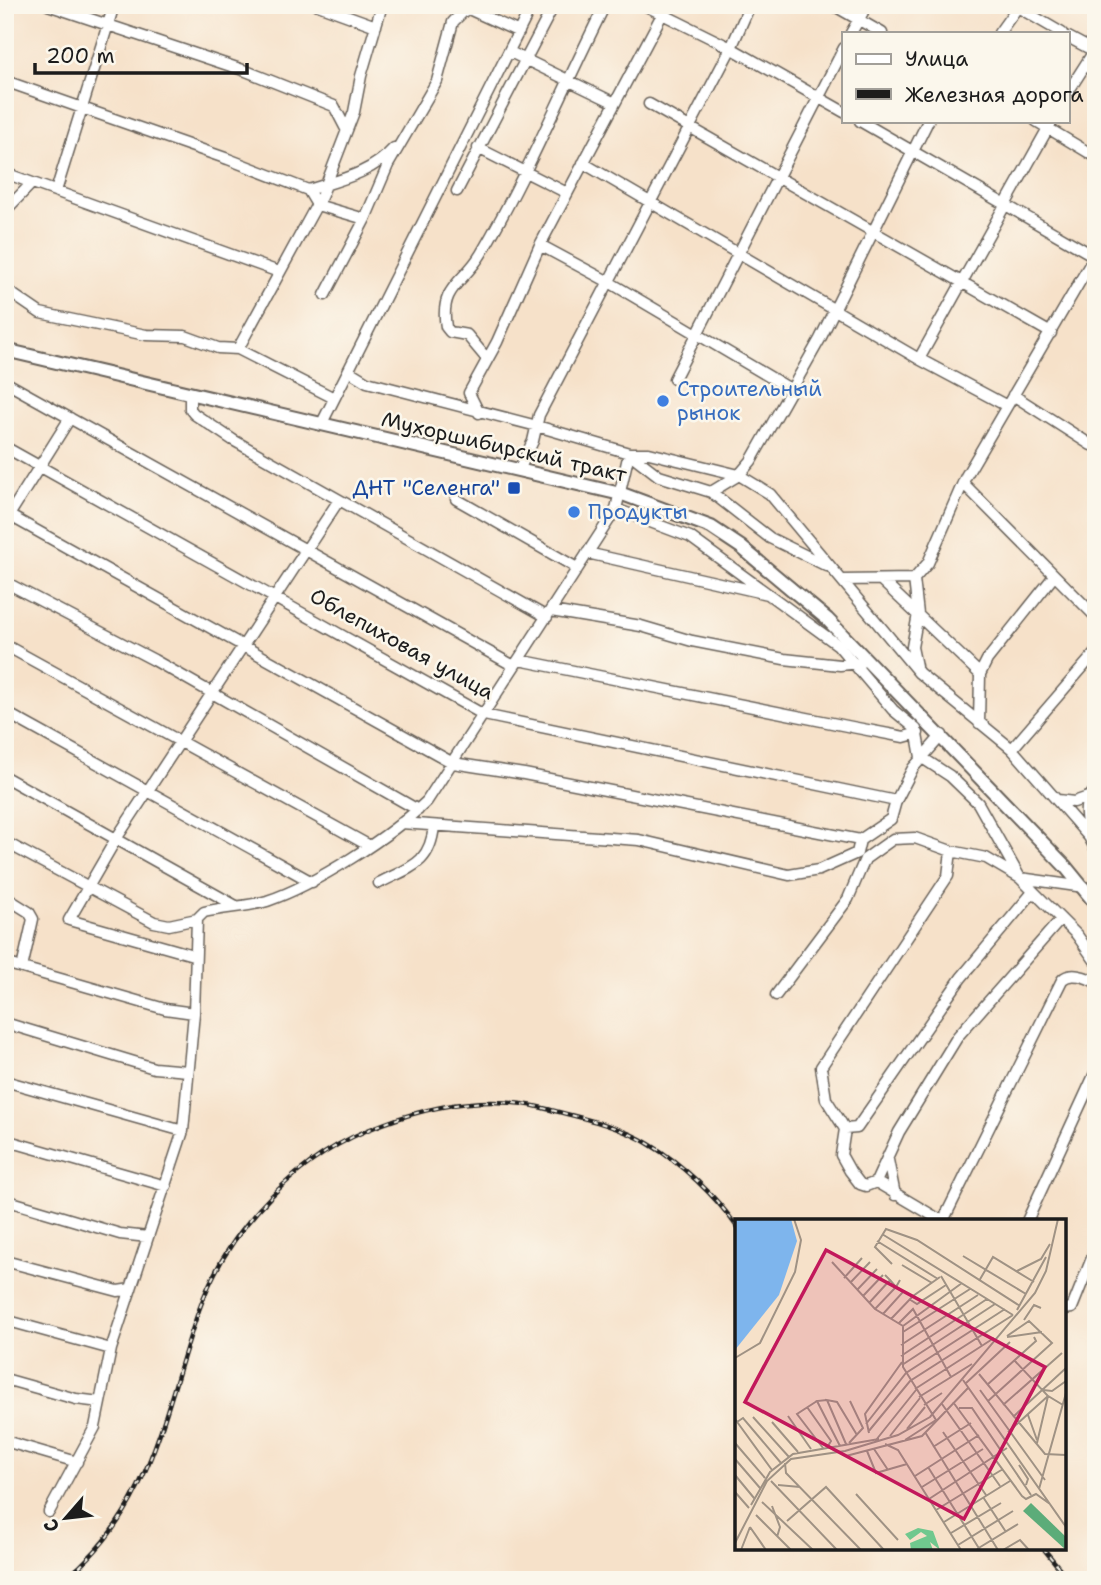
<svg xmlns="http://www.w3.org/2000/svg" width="1101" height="1585" font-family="'Shantell Sans',sans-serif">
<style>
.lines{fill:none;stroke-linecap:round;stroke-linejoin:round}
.minor-casing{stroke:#686159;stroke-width:13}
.major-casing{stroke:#686159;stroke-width:16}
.minor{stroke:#fff;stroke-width:10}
.major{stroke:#fff;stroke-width:12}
.rail-casing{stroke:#1c1c1c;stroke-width:4.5}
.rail{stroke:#fbf7ec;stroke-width:2;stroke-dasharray:5;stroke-linecap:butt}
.shop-dot{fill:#3f7fe0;stroke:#fbf7ec;stroke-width:2.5}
.transit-dot{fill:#1a4fb4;stroke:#fbf7ec;stroke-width:2.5}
.labels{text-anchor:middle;stroke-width:5;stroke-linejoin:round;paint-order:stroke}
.shop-label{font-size:21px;fill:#366cbe;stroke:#fbf7ec;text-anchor:start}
.street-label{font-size:21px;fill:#1c1c1c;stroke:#fbf7ec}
.transit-label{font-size:21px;fill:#164399;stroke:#fbf7ec;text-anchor:end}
.inset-road{fill:none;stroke:#9f9284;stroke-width:2}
.view{fill:#c2185b;fill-opacity:0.15;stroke:#c2185b;stroke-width:3.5}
.inset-edge{fill:none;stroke:#1c1c1c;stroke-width:3.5}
</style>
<rect width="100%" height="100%" fill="#fbf7ec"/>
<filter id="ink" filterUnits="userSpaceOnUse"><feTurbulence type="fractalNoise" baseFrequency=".0143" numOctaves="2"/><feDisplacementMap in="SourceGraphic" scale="14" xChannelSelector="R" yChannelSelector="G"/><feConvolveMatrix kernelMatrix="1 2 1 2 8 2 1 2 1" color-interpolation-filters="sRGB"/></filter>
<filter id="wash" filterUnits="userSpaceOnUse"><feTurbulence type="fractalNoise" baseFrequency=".00686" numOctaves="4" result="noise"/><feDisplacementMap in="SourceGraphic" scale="28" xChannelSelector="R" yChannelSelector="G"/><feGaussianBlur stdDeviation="1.57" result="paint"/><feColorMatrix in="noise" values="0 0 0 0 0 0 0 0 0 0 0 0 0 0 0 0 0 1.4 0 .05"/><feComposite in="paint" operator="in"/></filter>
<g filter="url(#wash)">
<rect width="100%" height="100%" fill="#f6e1c9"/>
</g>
<g filter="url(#ink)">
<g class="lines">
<defs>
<path id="minor" d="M48 5 246 71 334 106 346 129
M318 5 376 26
M460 5 519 32
M644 5 731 48 844 112
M833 5 882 33
M1014 5 1062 33
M851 33 867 5
M999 33 1019 5
M1068 37 1096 52
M510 52 615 103
M5 81 228 159 308 190 317 205 365 219
M1068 92 1096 48
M649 104 1051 333
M860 121 1094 256
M1036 121 1096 157
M478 148 567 193
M583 163 919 359 1007 406
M5 173 279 272
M308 190C339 180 371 174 394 148
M56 191 114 5
M457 191 554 5
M5 211 32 183
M540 245 609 282 792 390
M5 289 40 313 146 335 185 336 218 348 238 349 334 398
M325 295 365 219 388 165 437 81 453 22 470 5
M238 349 322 195 354 112 361 76 382 5
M487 359 467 335 450 332 446 327C439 286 464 283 481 254 528 174 563 88 605 5
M919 359 1052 121
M349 371 367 382 537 426 629 453H649L739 475 770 494 919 673 1012 749 1089 837 1096 850
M674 379 844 48
M5 382 514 666
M190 393V409L194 414 233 440 547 617
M1013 395 1091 445
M479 413 469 393 497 342 540 245 667 5
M322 423 532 5
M5 447 484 715 896 801
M629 453 659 476 711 492 770 538 827 566
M519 470 533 441 539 415 731 48 750 5
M963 483 1096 617
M711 492 739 475 751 461 820 339 928 121
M456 499 577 568
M616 509 690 537 838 645 893 710 916 729 921 757 950 776 978 803 1020 878 1077 935 1096 962
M5 513 453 763 524 774 860 840
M6 520 70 418
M587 553 768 594
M843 580 914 579
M882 581 980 674
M5 582 154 660 418 810
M551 611 641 626 692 641 784 659 840 665 860 663
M5 645 368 845
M519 660 852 727 904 737 918 733
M916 666 912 647 918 614 914 579 928 563 966 476 1096 254
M5 712 312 882
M979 723 980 674 987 660 1054 576
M1012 749 1096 652
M5 777 236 906
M1058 800 1074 802 1088 797
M401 823 639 840 789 875 819 870 857 853 860 840 891 819 896 801 913 768 942 735
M1089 837C1087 817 1080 805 1096 789
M5 842 154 922 169 925 197 919
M951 851 948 876 821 1067 826 1099 845 1129 857 1128 961 978 1033 892
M379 883C410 867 430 865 434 826
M5 897 29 912 33 919 22 968
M193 955 69 920 116 839 339 500
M5 963 165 1009 194 1013
M776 995 848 899 865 859 893 839 915 838 951 851 986 858 1020 878 1084 887
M5 1023 154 1068 188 1071
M5 1081 183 1131
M845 1129 841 1155 850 1171 860 1184 866 1186 876 1182 899 1132 958 1036 1061 919
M5 1140 166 1186
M888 1160 895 1195
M876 1182 942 1221
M5 1200 120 1234 148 1237
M943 1221 1062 980C1070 971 1088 977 1096 983
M1027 1221 1096 1071
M5 1261 118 1291 131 1289
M1064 1309 1072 1308 1096 1248
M5 1320 111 1349
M5 1379 76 1399 100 1402
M5 1441 77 1462
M49 1512 95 1427 111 1349 183 1131 194 1013 197 919 204 912C224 907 247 907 267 901 315 885 391 836 427 801L616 509 629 453"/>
<path id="major" d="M5 350 625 495 711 527 741 547 827 619 1065 866 1096 904"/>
</defs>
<use href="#minor" class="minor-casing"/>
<use href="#major" class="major-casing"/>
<use href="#minor" class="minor"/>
<use href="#major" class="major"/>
<defs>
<path id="rail" d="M1043 1548 1069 1580
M64 1580C153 1510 163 1410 199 1310 228 1227 299 1154 383 1124 433 1105 490 1095 543 1108 578 1117 618 1125 649 1144 681 1163 716 1196 737 1227"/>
</defs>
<use href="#rail" class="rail-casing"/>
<use href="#rail" class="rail"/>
</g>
</g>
<g class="shop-dot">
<circle cx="663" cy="401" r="7"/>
<circle cx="574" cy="512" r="7"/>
</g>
<rect class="transit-dot" x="507" y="481" width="14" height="14" rx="3.5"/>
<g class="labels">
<g class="shop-label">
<text x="677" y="396">Строительный<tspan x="677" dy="24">рынок</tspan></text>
<text x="588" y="519">Продукты</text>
</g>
<g class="street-label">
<text transform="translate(504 447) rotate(13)" y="7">Мухоршибирский тракт</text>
<text transform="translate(402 644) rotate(29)" y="7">Облепиховая улица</text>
</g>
<g class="transit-label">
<text x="500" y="495">ДНТ "Селенга"</text>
</g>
</g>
<g transform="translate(735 1219)">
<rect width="331" height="331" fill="#f6e1c9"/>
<path d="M183 309 198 312 205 331 195 323 198 331H176L175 324 192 317 186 313 175 321 170 315Z" fill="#70c88e"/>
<path d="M296 284 331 318V331L288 292Z" fill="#5cac79"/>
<path d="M0 0H56L62 22 44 76 0 131Z" fill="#7eb5ed"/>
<path class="inset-road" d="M147 15 278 96M142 22 203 60M228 37 291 75M97 43 140 90 168 107V148L201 201 170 221M157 45 140 28 151 10 182 21 285 87M167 46 197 64M282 52 306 40 315 25M206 57 247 127M109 59 127 39M244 62 258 38 299 63M115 64 135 43M122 71 142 50M128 77 148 56M174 80 182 85 211 66M134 84 155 61 150 56M140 90 161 68 155 61M282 91 311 38M148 95 168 73 161 68 165 61M156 100 178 77 205 58M289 101 299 86 306 89M164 104 178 90 216 158M168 107 227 64M168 113 235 70M272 118 307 113M166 126 243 76M166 137 252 80M0 139 25 124 60 53 66 21 59 0M279 141 313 177 302 224M167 146 260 85M244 155 310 235 331 236M228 161 331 308M230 165 275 123M252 166 301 122 299 118M180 170 259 119M245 171 310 261M308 171 317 172 331 162M184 178 237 145M92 181 82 182 105 227M82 182 62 195 88 229M253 182 317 124 294 102 272 117M218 183 287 277 291 280 301 275 315 285M207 185 265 267M189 186 207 174M268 186 327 134M72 188 96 222 93 227M224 189H237L296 276M293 196 302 221M53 197 76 230M18 198 54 238M278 198 331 149M0 200 37 251M2 203 8 199 46 244M37 203 63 233M131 205 171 154 270 90M172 210 190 188M133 213 175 162 278 96M190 213 263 331M208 213 251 276M273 213 313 177 328 186M134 214 130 195 167 143M155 217 185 179M141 221 181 171M0 224 30 259M114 224 128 209 115 182M111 225 92 181 102 183 122 216M150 225 163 231 226 331M198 228 236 204M139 230 153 251M132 232 141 254 172 245M111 237 187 217 233 169M0 240 25 269M50 244 51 254 126 331M284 246 293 260 291 266M193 248 245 331M0 256 19 279M180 257 244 216M36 262 102 331M43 266 65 268M187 268 248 230M304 270 331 174M0 273 14 289M121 275 163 321M248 278 271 313M194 280 272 229M27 283 78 331M16 286 35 253 58 235 144 220M37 287 45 308 42 318M201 291 268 250M21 296 56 331M52 302 91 268 149 331M209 303 275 262M15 308 31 331M216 314 266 284M0 324 32 262 56 240 110 232 163 216 195 198 300 74 311 52 323 0M223 326 278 292M242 330 283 305M6 331 15 308M268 331 285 321 294 331"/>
<path class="view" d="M91 31 310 148 229 300 10 183Z"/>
<rect width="331" height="331" class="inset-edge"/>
</g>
<rect width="1101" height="1585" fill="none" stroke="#fbf7ec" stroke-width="28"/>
<rect x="842" y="32" width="228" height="91" fill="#fbf7ec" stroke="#a29f99" stroke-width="2"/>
<rect x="856" y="54" width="35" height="10" fill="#ffffff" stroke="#a29f99" stroke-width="2"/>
<text x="905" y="66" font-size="21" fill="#1c1c1c">Улица</text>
<rect x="856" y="89" width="35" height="10" fill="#1c1c1c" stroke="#a29f99" stroke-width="2"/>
<text x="905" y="102" font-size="21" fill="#1c1c1c">Железная дорога</text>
<g transform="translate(66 1518) rotate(242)" stroke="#fbf7ec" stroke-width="5" paint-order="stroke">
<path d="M0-5L12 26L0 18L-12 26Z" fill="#1c1c1c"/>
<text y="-10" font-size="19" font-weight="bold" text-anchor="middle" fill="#1c1c1c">С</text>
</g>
<path d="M35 63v10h212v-10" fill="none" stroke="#1c1c1c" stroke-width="3.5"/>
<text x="46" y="63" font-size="21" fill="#1c1c1c" stroke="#fbf7ec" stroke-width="5" paint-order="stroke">200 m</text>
</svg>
